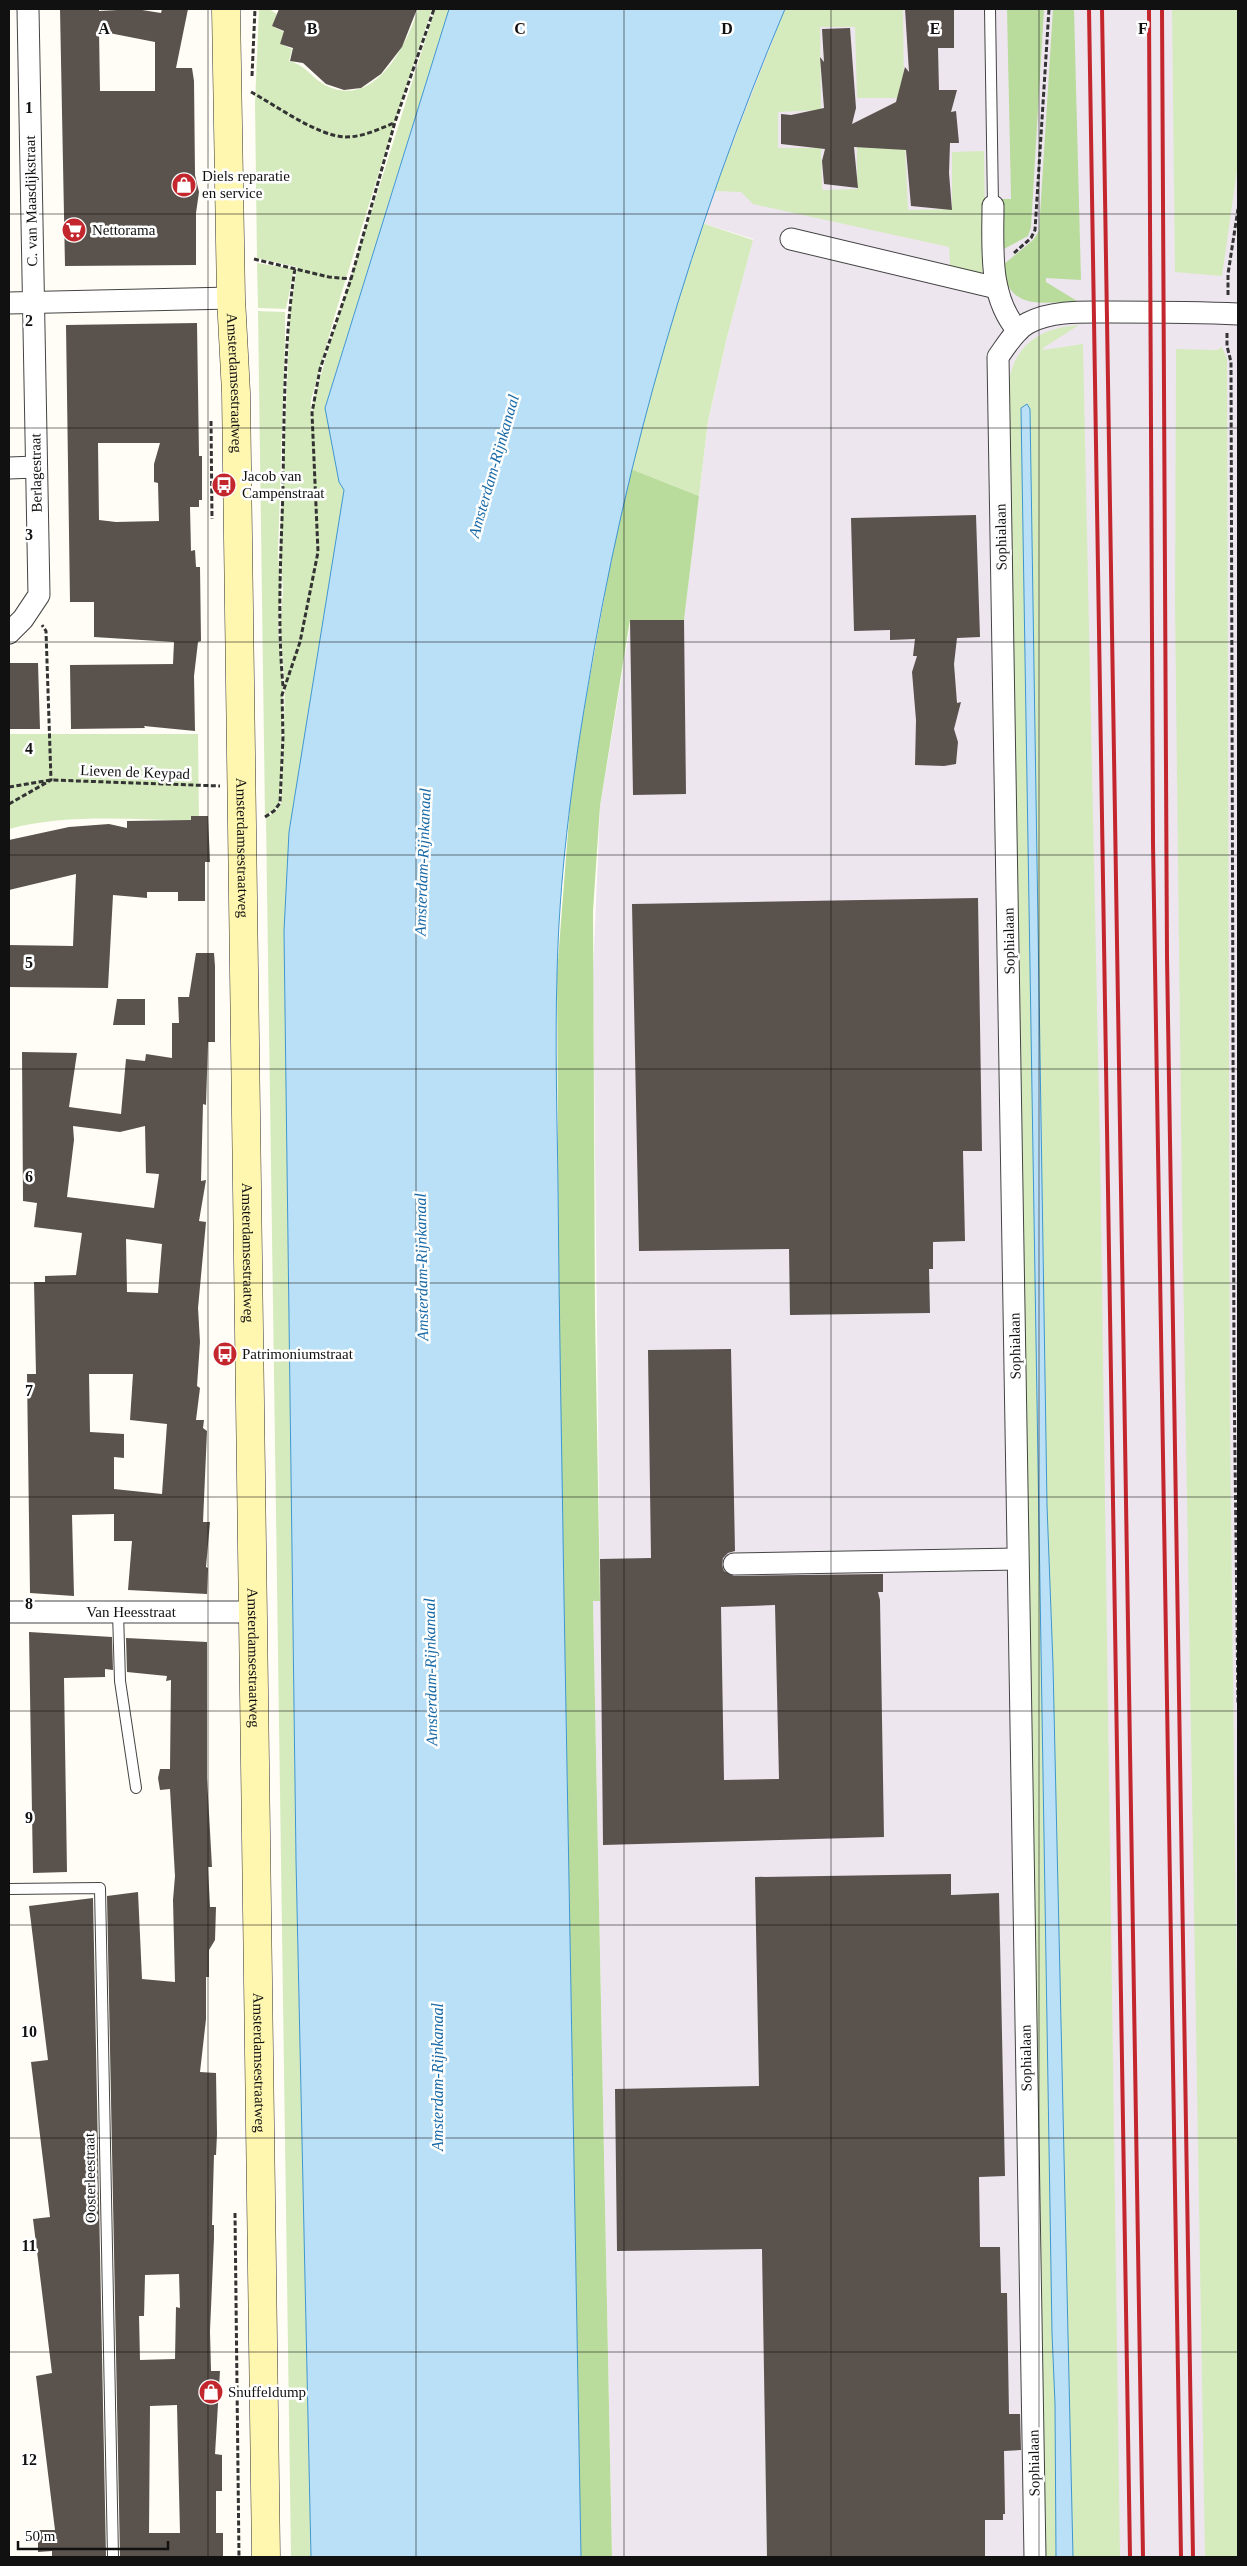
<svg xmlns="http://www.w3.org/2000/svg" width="1247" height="2566" font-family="'Times New Roman',serif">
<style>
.industrial{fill:#eee6ef}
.green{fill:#d5ebbd}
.forest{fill:#b9dc9c}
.water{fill:#b9e0f7;stroke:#3f96cf}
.building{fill:#5a524d;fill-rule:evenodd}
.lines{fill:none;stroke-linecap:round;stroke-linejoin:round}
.service-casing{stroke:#444;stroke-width:12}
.minor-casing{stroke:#444;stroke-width:23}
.secondary-casing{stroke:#333;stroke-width:29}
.path{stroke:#333;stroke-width:3;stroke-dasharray:5 2.5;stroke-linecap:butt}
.service{stroke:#fff;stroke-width:10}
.minor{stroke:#fff;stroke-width:21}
.secondary{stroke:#fff6b0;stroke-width:28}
.rail{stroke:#c4262e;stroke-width:4}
.grid{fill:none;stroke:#111;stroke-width:1;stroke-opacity:0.55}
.labels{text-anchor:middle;stroke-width:5;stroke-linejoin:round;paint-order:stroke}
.poi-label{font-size:15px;fill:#111;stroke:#fff;text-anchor:start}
.street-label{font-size:15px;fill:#111;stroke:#fff}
.water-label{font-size:16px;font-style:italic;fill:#1768a6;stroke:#fff}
.grid-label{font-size:16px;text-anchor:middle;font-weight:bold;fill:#111;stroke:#fff;stroke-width:5;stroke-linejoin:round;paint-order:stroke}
</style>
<rect width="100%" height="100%" fill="#fffdf5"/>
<path class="industrial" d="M785 9H1238V2557H612L593 1601 600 1600 593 972 600 806 631 620 684 619 708 421 727 337 753 239 702 223 730 144Z"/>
<path class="green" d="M259 9H269L277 14 272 26 284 32 280 44 292 49 289 61C308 66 311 78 327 86 375 109 407 45 418 9H432L397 114 336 311 311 400V425L314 399 329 347 435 9H449L325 407 339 482 344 490 289 832 284 931 296 1860 311 2557H291L266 818 276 811 281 804 282 782 285 687 280 627 283 590 280 550 290 314 297 267 257 258 255 104Z
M785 9H903L904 98H857L855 27H820L821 110 778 112V148H821L822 190 857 189V147H905L908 210 952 209V152L984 151 986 272 979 275 950 266 949 247 753 204 741 192 714 191Z
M1172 9H1238V163L1222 276 1175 272Z
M702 223 753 240 727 337 708 421 699 496 631 469 656 372Z
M257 263 294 269 286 309 258 308Z
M258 311 285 312V339L278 552 281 588 278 627 283 683 281 779 279 803 276 809 265 816Z
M1079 325 1043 348V350L1083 344 1100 1147 1120 2557H1046L1008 390C1011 347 1038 328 1079 325Z
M1222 347 1227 358 1230 1430 1238 2095V2557H1205L1182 1204 1175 605 1176 349 1217 350Z
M9 734H198L199 821C136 820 70 813 9 829Z"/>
<path class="forest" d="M1007 9H1044L1031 227 1028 236 1002 250 1001 199H1011Z
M1053 9H1074L1081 280 1046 278V282L1077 301C1043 303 1006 311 1003 265L1033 240 1039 231Z
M631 469 699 496 684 620H630L600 806 593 911 595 1313 600 1601H593L612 2557H581L559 1315 557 973 570 806 579 738 610 566Z"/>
<path class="water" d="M449 9H785C692 229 625 456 587 692 571 785 559 881 557 975 555 1044 557 1114 558 1183 559 1321 562 1459 564 1598 570 1918 575 2237 581 2557H311L296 1860 284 931 289 832 344 490 339 482 325 408Z
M1027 404 1030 409 1047 1505 1053 1665 1073 2557H1056L1055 2404 1052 2333 1021 408Z"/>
<path class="building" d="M60 9H99V11L136 9 161 13 162 9H188L176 68H192L194 81 195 175 199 192 196 213V265L65 266ZM99 31 155 42V91H100Z
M279 9H417L402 47 381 74 361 88 344 90 326 84 303 63 290 61 293 48 280 44 284 31 272 26Z
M905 9H954V48H938L939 90H957L951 112 956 111 959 143H950L949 173 952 210 911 206 906 150 854 147 858 188 824 184 822 161 825 149 781 144V114L791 115 824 108 820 57 824 62 822 29 850 28 856 108 852 124 896 102 905 67 909 72Z
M197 323 199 456H202V500H199V507H190L191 551 195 550 196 567H200L201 641 198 642 194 676 195 731 144 726 145 728 71 729 70 665 173 664 174 642 94 637V602H70L66 325ZM98 443H160L154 464V482L158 483 159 521 116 522 99 520Z
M976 515 980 637 957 638 954 664 957 703 961 702 954 729 958 742 956 764 944 766 915 765 916 720 912 672 917 656H913L915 639 890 640V630L854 631 851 518Z
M630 620H684L686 794 633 795Z
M9 663H38L40 729H9Z
M191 816H208L210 862H205V901H178V892H147V898L113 895 108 988 9 987V945L73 946 76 874 9 890V840L69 827 109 824 127 828V821L191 820Z
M978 898 982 1151H963L965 1241 933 1242V1269H929L930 1313 790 1315 789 1249 639 1251 632 904Z
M196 953H214L215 966V1042H208L206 1105 203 1104 201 1181 206 1180 199 1221 206 1222 198 1308 200 1342 197 1386 200 1388 196 1420H204L203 1428 207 1431 203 1522H210L206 1567 208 1568 207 1594 128 1590 132 1541H114V1514L72 1515 74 1596 30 1593 27 1374H36L34 1282H45V1276L76 1275 82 1233 34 1227 37 1203 23 1201 22 1052 77 1053 69 1107 121 1114 126 1059 145 1061 146 1054 172 1058V1023H179L178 997H189ZM73 1126 120 1132 145 1126 146 1173 159 1174 154 1208 67 1197 74 1140ZM126 1239 162 1244 158 1293 127 1292ZM89 1374H133L130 1420 167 1424 162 1494 114 1489V1457L124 1458V1434L90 1432Z
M117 999H145V1025H113Z
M731 1349 735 1551 728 1553 723 1558 722 1565 724 1571 734 1576 883 1574V1592H878L880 1600 884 1837 603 1845 600 1559 651 1558 648 1350ZM775 1605 779 1779 724 1780 721 1607Z
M29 1632 112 1637 113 1670 105 1669V1677L64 1678 67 1872 33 1873Z
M126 1638 207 1642V1778L212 1867H208L210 1907H216L215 1940 209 1950V1977H206V2019L200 2072 216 2073 217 2134 216 2155H214L212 2225H214V2238L210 2331 211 2371H220L215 2454 222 2455V2491H216V2533H223V2557H120L107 1896 138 1892 142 1979 175 1982 173 1900 175 1876 170 1789 160 1790 158 1778 160 1769H170L171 1680 166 1681 167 1676 127 1672ZM179 2274 180 2308 176 2307 175 2359 140 2360 139 2316H144L145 2275ZM177 2405 180 2533H149L150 2406Z
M951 1874V1895L999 1893 1005 2176 979 2177 980 2247H1000L1001 2293H1007L1009 2414H1020L1021 2450 1004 2451 1005 2514H1003V2520H985V2557H767L762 2249 617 2251 615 2089 759 2086 755 1877Z
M93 1898 106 2557H52V2551L38 2552V2530H55L36 2376 52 2373 33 2219 50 2217 31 2062 48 2060 29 1906Z"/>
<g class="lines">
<defs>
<path id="service" d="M990 9 993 206
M118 1612 120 1681 136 1788
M9 1889 100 1888 113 2557"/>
<g id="minor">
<path d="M993 206C993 248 988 296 1018 331"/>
<path d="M791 239 997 288"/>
<path d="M9 303 231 298"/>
<path d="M9 468 36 467"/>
<path d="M9 633 23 619 39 595 28 9"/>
<path d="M734 1564 1017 1559"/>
<path id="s1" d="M9 1612H254"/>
<path d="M1035 2557 998 357C1006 346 1015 330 1028 323 1052 310 1085 312 1111 312 1154 312 1196 312 1238 314"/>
</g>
<g id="secondary">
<path id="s2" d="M226 9 231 298 236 393 266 2557"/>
</g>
</defs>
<use href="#service" class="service-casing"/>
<use href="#minor" class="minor-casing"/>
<use href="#secondary" class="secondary-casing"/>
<path class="path" d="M252 76 255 9
M251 92C277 106 317 136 346 137 363 137 379 129 394 123
M1014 253 1031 238 1035 230 1049 9
M254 259 329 277 351 279
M1228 295V274L1238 209
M1227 333V346L1231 362 1234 1373 1238 1705
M211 421 212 519
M283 686C277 621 281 555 283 489 284 415 284 341 295 268
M9 787 51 780 220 786
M9 804 51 780 46 631 42 625
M265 817 274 811 280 803 283 737 282 695 300 642 318 552 312 413 320 369 351 279 395 122 434 9
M235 2213 239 2557"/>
<use href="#service" class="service"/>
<use href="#minor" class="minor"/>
<use href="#secondary" class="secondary"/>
<path class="rail" d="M1089 9 1130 2557
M1102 9 1143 2557
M1149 9 1153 844 1181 2557
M1162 9 1167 957 1193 2557"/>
</g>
<path class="grid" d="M208 9V2557M416 9V2557M624 9V2557M831 9V2557M1039 9V2557M9 214H1238M9 428H1238M9 642H1238M9 855H1238M9 1069H1238M9 1283H1238M9 1497H1238M9 1711H1238M9 1925H1238M9 2138H1238M9 2352H1238"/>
<defs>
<symbol id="shop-disc" viewBox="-11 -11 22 22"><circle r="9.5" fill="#c4262e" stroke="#fff"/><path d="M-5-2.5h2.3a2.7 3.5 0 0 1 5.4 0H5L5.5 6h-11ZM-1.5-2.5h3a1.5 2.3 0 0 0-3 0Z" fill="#fff"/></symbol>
<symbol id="supermarket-disc" viewBox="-11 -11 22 22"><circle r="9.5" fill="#c4262e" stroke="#fff"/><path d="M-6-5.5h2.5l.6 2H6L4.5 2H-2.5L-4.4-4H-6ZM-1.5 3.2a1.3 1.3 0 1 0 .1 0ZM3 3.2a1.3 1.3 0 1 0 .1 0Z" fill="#fff"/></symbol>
<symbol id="bus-disc" viewBox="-11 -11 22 22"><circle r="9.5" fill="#c4262e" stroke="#fff"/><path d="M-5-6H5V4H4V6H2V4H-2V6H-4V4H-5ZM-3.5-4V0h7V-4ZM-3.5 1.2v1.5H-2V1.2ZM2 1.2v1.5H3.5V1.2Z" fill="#fff"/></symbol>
</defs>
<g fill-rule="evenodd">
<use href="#shop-disc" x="170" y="171" width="28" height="28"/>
<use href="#supermarket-disc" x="60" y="216" width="28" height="28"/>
<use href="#bus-disc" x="210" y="471" width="28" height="28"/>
<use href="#bus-disc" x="211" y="1340" width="28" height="28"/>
<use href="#shop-disc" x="197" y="2378" width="28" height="28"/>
</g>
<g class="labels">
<g class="poi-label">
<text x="202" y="181">Diels reparatie<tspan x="202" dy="17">en service</tspan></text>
<text x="92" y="235">Nettorama</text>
<text x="242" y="481">Jacob van<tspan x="242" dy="17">Campenstraat</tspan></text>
<text x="242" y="1359">Patrimoniumstraat</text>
<text x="228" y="2397">Snuffeldump</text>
</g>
<g class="street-label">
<text transform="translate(31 201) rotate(-91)" y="5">C. van Maasdijkstraat</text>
<text dy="5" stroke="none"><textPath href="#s2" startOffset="374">Amsterdamsestraatweg</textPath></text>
<text transform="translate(36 473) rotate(-91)" y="5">Berlagestraat</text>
<text transform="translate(1001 537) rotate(-91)" y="5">Sophialaan</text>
<text transform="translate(135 772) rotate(2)" y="5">Lieven de Keypad</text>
<text dy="5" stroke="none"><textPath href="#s2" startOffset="839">Amsterdamsestraatweg</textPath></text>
<text transform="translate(1009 941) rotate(-91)" y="5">Sophialaan</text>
<text dy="5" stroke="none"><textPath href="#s2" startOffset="1244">Amsterdamsestraatweg</textPath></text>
<text transform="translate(1015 1346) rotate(-91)" y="5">Sophialaan</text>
<text dy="5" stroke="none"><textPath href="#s1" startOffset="122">Van Heesstraat</textPath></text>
<text dy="5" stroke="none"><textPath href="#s2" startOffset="1649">Amsterdamsestraatweg</textPath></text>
<text transform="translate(1026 2058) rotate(-91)" y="5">Sophialaan</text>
<text dy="5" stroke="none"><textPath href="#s2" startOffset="2054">Amsterdamsestraatweg</textPath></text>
<text transform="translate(90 2178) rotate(-91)" y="5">Oosterleestraat</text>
<text transform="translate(1034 2463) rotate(-91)" y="5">Sophialaan</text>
</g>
<g class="water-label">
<text transform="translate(493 466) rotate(-74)" y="6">Amsterdam-Rijnkanaal</text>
<text transform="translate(422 862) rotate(-88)" y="6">Amsterdam-Rijnkanaal</text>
<text transform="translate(421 1267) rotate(-91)" y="6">Amsterdam-Rijnkanaal</text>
<text transform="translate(430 1672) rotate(-91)" y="6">Amsterdam-Rijnkanaal</text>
<text transform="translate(437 2077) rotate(-90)" y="6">Amsterdam-Rijnkanaal</text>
</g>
</g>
<g class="grid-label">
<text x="104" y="34">A</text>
<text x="312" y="34">B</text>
<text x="520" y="34">C</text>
<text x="727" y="34">D</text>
<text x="935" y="34">E</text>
<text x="1143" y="34">F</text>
<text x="29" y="113">1</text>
<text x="29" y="326">2</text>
<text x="29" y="540">3</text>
<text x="29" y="754">4</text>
<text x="29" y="968">5</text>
<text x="29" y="1182">6</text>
<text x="29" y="1396">7</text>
<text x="29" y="1609">8</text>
<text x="29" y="1823">9</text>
<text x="29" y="2037">10</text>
<text x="29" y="2251">11</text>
<text x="29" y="2465">12</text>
</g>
<rect width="1247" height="2566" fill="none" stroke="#111111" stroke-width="20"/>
<path d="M18 2541v8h150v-8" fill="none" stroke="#111111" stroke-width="2.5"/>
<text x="25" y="2541" font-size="15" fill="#111111" stroke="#ffffff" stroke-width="4" paint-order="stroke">50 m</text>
</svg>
